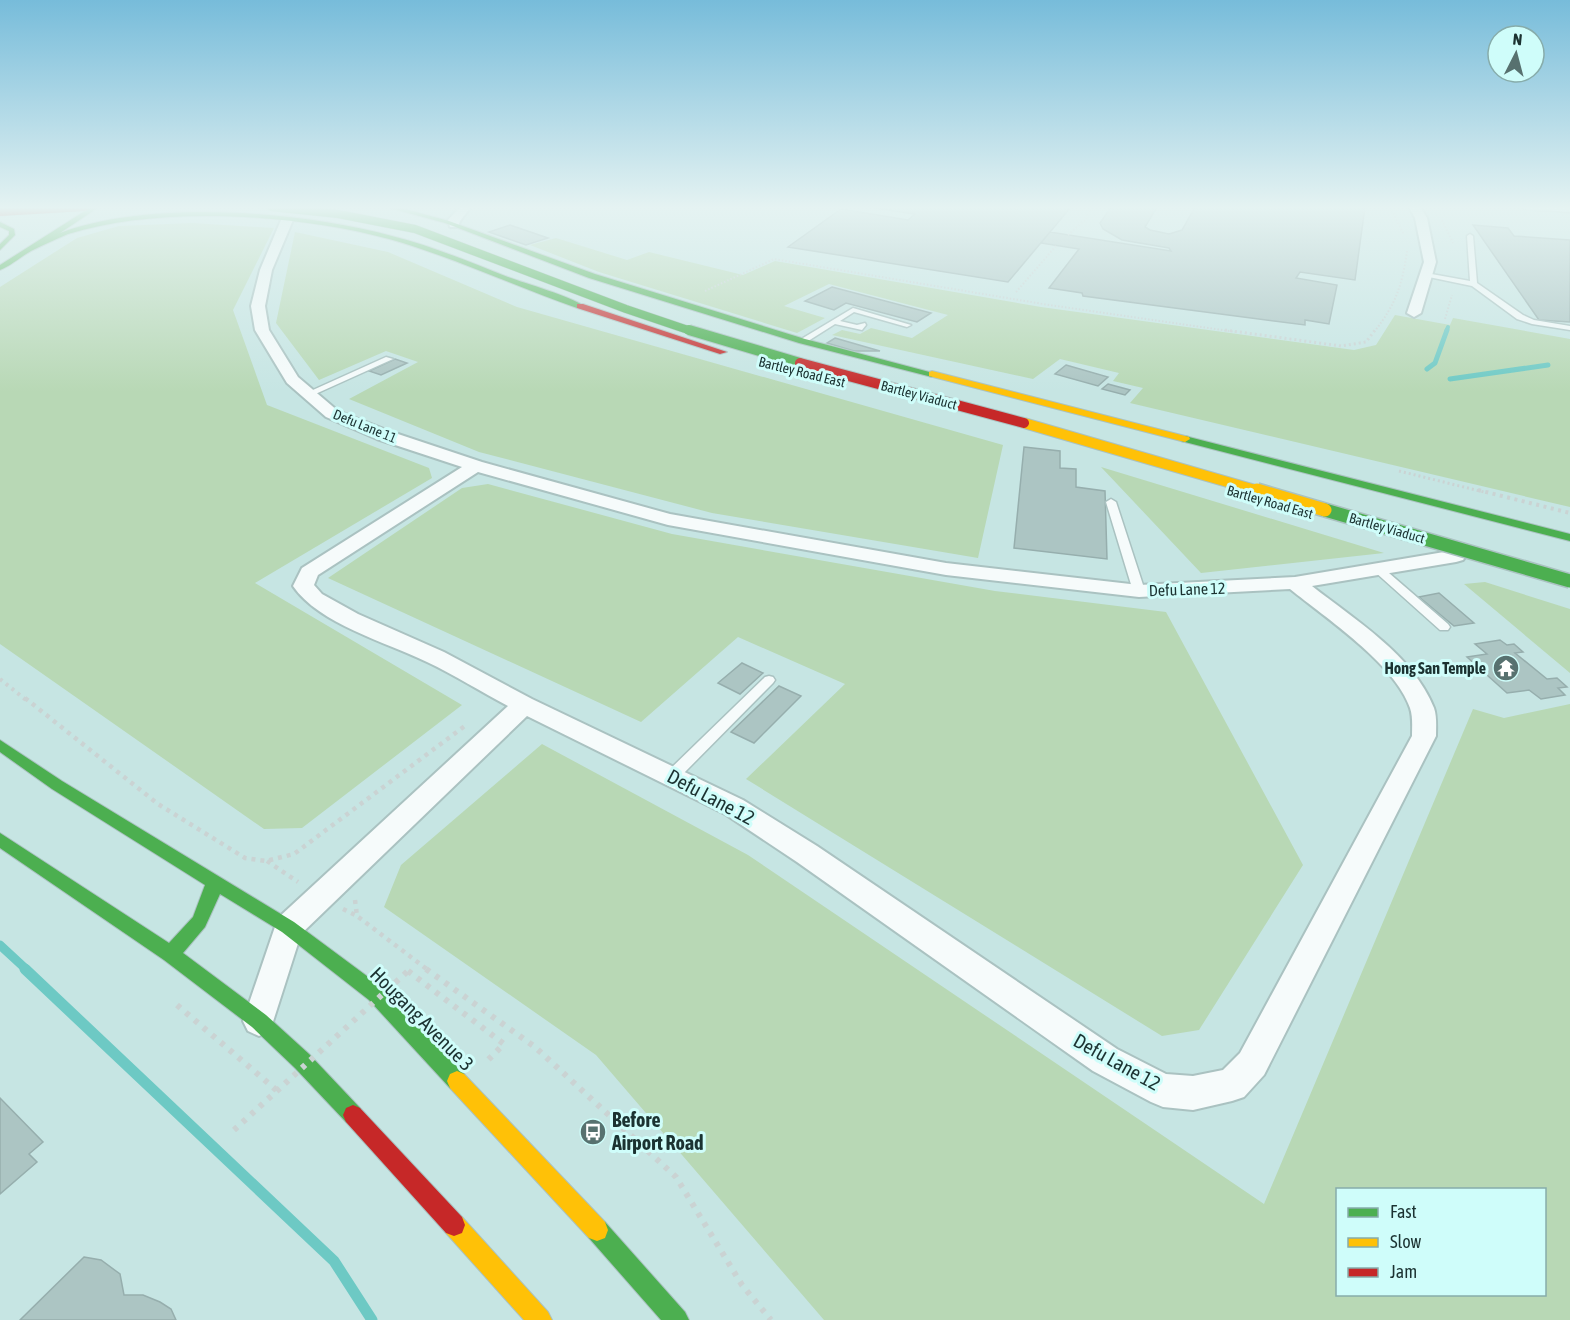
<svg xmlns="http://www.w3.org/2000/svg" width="1570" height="1320" font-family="'Asap Condensed',sans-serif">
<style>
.green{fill:#b8d8b5;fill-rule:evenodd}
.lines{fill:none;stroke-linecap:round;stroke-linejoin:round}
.stream-far3{stroke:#6dc9c4;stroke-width:4}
.stream-far2{stroke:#6dc9c4;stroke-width:5}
.stream-far1{stroke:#6dc9c4;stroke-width:9}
.stream{stroke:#6dc9c4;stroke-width:11}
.building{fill:#acc5c3;stroke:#96aead;stroke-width:1.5}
.lane-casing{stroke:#aac2c1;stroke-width:3}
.street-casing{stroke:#aac2c1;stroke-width:4}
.fast-casing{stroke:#aac2c1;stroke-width:2}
.slow-casing{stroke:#aac2c1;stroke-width:2}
.jam-casing{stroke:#aac2c1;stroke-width:2}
.path-far4{stroke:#cad3d3;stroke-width:2;stroke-dasharray:1.5 2;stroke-linecap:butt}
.path-far3{stroke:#cad3d3;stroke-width:3;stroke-dasharray:2 3;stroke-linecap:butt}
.path-far2{stroke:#cad3d3;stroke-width:4;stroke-dasharray:3 4.5;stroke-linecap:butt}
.path-far1{stroke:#cad3d3;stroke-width:4.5;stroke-dasharray:4 5;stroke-linecap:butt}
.path{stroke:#cad3d3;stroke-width:6;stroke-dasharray:4.5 7;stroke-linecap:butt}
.lane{fill:#f6fbfb;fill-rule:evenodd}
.street{fill:#f6fbfb;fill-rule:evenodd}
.fast{fill:#4caf50;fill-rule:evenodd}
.slow{fill:#ffc107;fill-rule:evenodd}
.jam{fill:#c62828;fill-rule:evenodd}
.fast-bridge-far2-casing{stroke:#aac2c1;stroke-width:9;stroke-linecap:butt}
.fast-bridge-far1-casing{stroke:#aac2c1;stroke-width:12;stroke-linecap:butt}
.fast-bridge-casing{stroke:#aac2c1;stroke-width:16;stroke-linecap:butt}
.slow-bridge-far1-casing{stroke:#aac2c1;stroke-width:12;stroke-linecap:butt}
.slow-bridge-casing{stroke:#aac2c1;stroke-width:16;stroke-linecap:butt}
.jam-bridge-far1-casing{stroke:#aac2c1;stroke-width:9;stroke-linecap:butt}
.jam-bridge-casing{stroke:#aac2c1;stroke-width:12;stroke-linecap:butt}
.path-bridge{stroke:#cad3d3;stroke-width:6;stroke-dasharray:4.5 7;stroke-linecap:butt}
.fast-bridge-far2{stroke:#4caf50;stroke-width:8}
.fast-bridge-far1{stroke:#4caf50;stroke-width:10}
.fast-bridge{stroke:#4caf50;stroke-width:13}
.slow-bridge-far1{stroke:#ffc107;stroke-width:10}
.slow-bridge{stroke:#ffc107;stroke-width:13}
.jam-bridge-far1{stroke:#c62828;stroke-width:8}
.jam-bridge{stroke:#c62828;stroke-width:10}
.labels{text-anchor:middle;stroke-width:6;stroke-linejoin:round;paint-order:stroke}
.far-street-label{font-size:14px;fill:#1b3231;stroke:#cffdfa}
.street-label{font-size:16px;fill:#1b3231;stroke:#cffdfa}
.poi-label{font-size:16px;font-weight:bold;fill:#1b3231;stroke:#cffdfa;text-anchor:end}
.near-street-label{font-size:20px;fill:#1b3231;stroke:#cffdfa}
.near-poi-label{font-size:20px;font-weight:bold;fill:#1b3231;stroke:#cffdfa;text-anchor:start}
</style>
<rect width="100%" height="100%" fill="#c6e5e3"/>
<path class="green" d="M192 223 274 228 233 310 267 405 429 468 432 478 255 583 462 705 302 828 264 829 0 644V287L77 238 119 226Z
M295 232 388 252 517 307 1003 445 978 558 712 513 479 452 349 399 418 362 386 351 319 380 276 323Z
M556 238 627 260 649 252 743 275 775 261 1041 307 1354 350 1376 345 1395 315 1450 325 1453 318 1570 339V507L1130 403 1143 388 1113 381 1119 373 1060 359 1033 379 832 335 842 330 860 334 871 328 912 338 948 315 829 284 784 306 825 318 797 333 599 272 530 245Z
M1101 467 1384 553 1201 573Z
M488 484 672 534 995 591 1166 612 1303 865 1199 1030 1162 1036 746 779 845 684 738 637 641 722 328 578 462 488Z
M1485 582 1570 609V673L1464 584Z
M1570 704V1320H824L596 1055 384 907 401 865 542 744 748 855 1264 1204 1473 709 1504 718ZM1338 1190H1544V1294H1338Z"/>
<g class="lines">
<path class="stream-far3" d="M1446 332 1448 327"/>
<path class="stream-far2" d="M1427 369 1435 363 1447 330
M1450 379 1548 365"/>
<path class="stream-far1" d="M0 945 27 970"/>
<path class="stream" d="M25 969 334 1261 372 1320"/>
</g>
<path class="building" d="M868 207H1071L1008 282 788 247 841 209 908 220 915 214Z
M1111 207H1157L1145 227 1150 230 1169 234 1182 230 1195 207H1365L1355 280 1300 272 1296 278 1337 285 1329 324 1305 320V325L1083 296 1082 293 1049 288 1079 249 1041 243 1050 232 1171 251 1169 248 1122 240 1103 229 1100 223Z
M510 225 548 238 526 245 489 232Z
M1473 225 1508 228 1514 236 1570 240V322L1539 320Z
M832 287 931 313 917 322 846 303 834 310 805 301Z
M835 338 880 351H854L827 343Z
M395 359 407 363 381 375 369 371Z
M1066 365 1108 377 1098 386 1055 374Z
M1108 384 1130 390 1125 395 1102 389Z
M1024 447 1060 451V468L1076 469V487L1105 491 1107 559 1014 548Z
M1439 593 1474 623 1454 626 1419 597Z
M1500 640 1507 645 1514 644 1523 652 1515 653 1547 679 1557 678 1567 687 1558 688 1565 695 1541 699 1529 690 1507 693 1467 657 1487 654 1475 644Z
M742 663 763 673 740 694 718 683Z
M779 686 801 696 754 743 731 732Z
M0 1098 43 1142 29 1154 37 1162 0 1194Z
M84 1257 101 1260 120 1274 124 1295H143L160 1302 171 1309 176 1320H20Z"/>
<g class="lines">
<defs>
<path id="lane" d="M1521 207 1570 208V212L1524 209Z
M1470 234 1473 236 1477 283 1523 315 1534 320 1570 326V330L1532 324 1517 319 1472 286 1424 276 1423 275 1426 273 1470 281 1467 236Z
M853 308 911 325 907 327 854 312 840 321 857 325 865 323 866 325 862 330 835 324 805 343 798 341Z
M386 357 393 359 311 396 304 394Z
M1111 499 1116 502 1145 591 1143 593 1139 594 1133 591 1106 502Z
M1378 566 1382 567 1448 624 1450 627 1448 630H1440L1374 571 1373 569Z
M769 676 773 677 775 680 773 683 677 780H667L665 776 667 772 765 677Z"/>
<path id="street" d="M460 207H471L460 221 458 227H450L448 220Z
M1409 207H1420L1427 218 1436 262 1421 313 1414 317 1407 313 1424 262 1415 218Z
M287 217 293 220 272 270 265 306 269 330 298 377 338 411 389 431 482 462 670 514 946 563 1139 585 1295 577 1456 550 1463 552 1466 556 1463 560 1456 562 1312 586C1355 620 1413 655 1434 708 1437 717 1436 727 1436 736L1264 1075 1244 1097 1232 1101 1193 1110 1163 1107 1151 1102 1093 1071 797 862 725 814 527 716 301 934 270 1031 259 1036 248 1031 243 1021 278 918 508 706C481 692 455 675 427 662 386 642 319 624 293 586L302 568 462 467 377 439 326 417 287 383 255 330 251 306 260 270 281 220ZM478 472 668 525 946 575 1139 597 1290 589C1326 618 1395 664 1410 708 1413 717 1412 727 1412 736L1240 1053 1223 1070 1193 1076 1166 1074 1117 1049 817 846 743 800 532 699 444 652 358 614 322 594 314 585 318 575Z"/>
<path id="fast" d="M91 207H99L60 233C151 199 299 211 392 236 432 246 470 262 508 277 527 284 570 296 584 306L577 308C514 286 453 257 389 239 296 214 160 205 68 234 56 239 43 245 31 251 20 257 11 266 0 270V265Z
M386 207H398L449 221 595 274 805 339 937 374 932 377 799 343 589 278 445 223Z
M0 222 14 229 15 235 0 250V244L9 235V231L0 227Z
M1185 436 1570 534V541L1181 441V437Z
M0 740 62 781 294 922 383 988 464 1074 467 1081 464 1088 457 1091 450 1088 369 1000 282 932 220 894 205 927 183 953 266 1015 309 1054 360 1108 363 1115 360 1122 353 1125 346 1122 295 1068 252 1027 164 960 0 848V833L169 943 193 917 205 885 52 789 0 752Z
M597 1219 605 1222 685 1312 689 1320H661L589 1238 586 1230 589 1222Z"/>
<path id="slow" d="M932 371 1189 437 1190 439 1185 442 929 376V372Z
M457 1071 464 1074 605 1222 608 1230 605 1238 597 1241 589 1238 450 1088 447 1081 450 1074Z
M454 1214 462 1217 548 1312 552 1320H524L446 1233 443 1225 446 1217Z"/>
<path id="jam" d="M577 304H583L727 352 720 354 577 308Z
M353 1105 360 1108 462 1217 465 1225 462 1233 454 1236 446 1233 346 1122 343 1115 346 1108Z"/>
</defs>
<use href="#lane" class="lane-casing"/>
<use href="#street" class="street-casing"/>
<use href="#fast" class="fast-casing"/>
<use href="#slow" class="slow-casing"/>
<use href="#jam" class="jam-casing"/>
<path class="path-far4" d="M808 207H818
M1390 207 1404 235
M1442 220 1453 243
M1068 235 1087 218 1092 207
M705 291 774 259 1043 304 1236 332
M1016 292 1056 246
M1445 319 1452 295
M1374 332C1396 304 1402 286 1407 251"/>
<path class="path-far3" d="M1225 330 1341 346 1366 342 1375 330
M1399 471 1484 492"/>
<path class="path-far2" d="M1478 490 1570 513
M0 679 26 700"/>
<path class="path-far1" d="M25 698 158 804 245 858 266 861 294 854 466 725
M267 861 298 882
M355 900 357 916 428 970
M343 909 357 916"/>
<path class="path" d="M426 969 535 1047 676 1177 742 1285 771 1320
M408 971 504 1044 488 1060
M177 1005 281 1094"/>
<use href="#lane" class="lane"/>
<use href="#street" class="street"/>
<use href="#fast" class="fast"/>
<use href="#slow" class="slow"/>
<use href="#jam" class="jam"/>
<defs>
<path id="fast-bridge-far2" d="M271 207 338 214 415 229 626 309 694 332"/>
<path id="fast-bridge-far1" d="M689 330 800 363"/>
<path id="fast-bridge" d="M1325 510 1570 581"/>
<path id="slow-bridge-far1" d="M1024 423 1262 492"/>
<path id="slow-bridge" d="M1257 490 1325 510"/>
<path id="jam-bridge-far1" d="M0 212 84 207"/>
<path id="jam-bridge" d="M800 363 1024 423"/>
</defs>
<use href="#fast-bridge-far2" class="fast-bridge-far2-casing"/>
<use href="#fast-bridge-far1" class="fast-bridge-far1-casing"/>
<use href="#fast-bridge" class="fast-bridge-casing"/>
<use href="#slow-bridge-far1" class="slow-bridge-far1-casing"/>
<use href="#slow-bridge" class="slow-bridge-casing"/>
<use href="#jam-bridge-far1" class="jam-bridge-far1-casing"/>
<use href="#jam-bridge" class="jam-bridge-casing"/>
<path class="path-bridge" d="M234 1130 408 971"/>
<use href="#fast-bridge-far2" class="fast-bridge-far2"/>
<use href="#fast-bridge-far1" class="fast-bridge-far1"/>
<use href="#fast-bridge" class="fast-bridge"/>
<use href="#slow-bridge-far1" class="slow-bridge-far1"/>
<use href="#slow-bridge" class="slow-bridge"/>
<use href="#jam-bridge-far1" class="jam-bridge-far1"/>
<use href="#jam-bridge" class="jam-bridge"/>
</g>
<linearGradient id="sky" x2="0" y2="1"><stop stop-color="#77bcda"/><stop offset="0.53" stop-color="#e5f3f2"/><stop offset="1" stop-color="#e5f3f2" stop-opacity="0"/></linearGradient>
<rect width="1570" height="392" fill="url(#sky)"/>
<defs>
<symbol id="temple-disc" viewBox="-11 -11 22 22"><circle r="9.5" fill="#57716f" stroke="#cffdfa"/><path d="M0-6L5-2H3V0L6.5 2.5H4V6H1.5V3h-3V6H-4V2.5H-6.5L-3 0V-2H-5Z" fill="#fff"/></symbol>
<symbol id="bus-disc" viewBox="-11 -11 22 22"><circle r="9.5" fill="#57716f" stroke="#cffdfa"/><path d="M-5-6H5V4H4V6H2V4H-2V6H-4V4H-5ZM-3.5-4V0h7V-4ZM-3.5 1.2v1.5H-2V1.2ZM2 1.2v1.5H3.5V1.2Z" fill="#fff"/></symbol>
</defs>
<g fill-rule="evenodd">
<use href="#temple-disc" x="1491" y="653" width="30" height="30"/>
<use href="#bus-disc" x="578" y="1117" width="30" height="30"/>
</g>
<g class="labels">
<g class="far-street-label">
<text transform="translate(802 372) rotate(14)" y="5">Bartley Road East</text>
<text transform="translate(919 395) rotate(15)" y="5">Bartley Viaduct</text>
<text transform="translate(365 426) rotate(22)" y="5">Defu Lane 11</text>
<text transform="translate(1270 502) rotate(16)" y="5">Bartley Road East</text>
<text transform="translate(1387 528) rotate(16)" y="5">Bartley Viaduct</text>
</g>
<g class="street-label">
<text transform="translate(1187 589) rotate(-2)" y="6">Defu Lane 12</text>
</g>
<g class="poi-label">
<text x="1486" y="674">Hong San Temple</text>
</g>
<g class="near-street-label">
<text transform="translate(711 797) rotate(28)" y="7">Defu Lane 12</text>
<text transform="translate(422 1019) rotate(45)" y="7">Hougang Avenue 3</text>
<text transform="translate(1117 1062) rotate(29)" y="7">Defu Lane 12</text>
</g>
<g class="near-poi-label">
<text x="612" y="1127">Before<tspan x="612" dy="23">Airport Road</tspan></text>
</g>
</g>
<rect x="1336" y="1188" width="210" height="108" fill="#cffdfa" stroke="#87acaa" stroke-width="1.5"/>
<rect x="1348" y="1208" width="30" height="9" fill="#4caf50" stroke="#87acaa" stroke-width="1.5"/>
<text x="1390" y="1218" font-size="18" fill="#1b3231">Fast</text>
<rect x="1348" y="1238" width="30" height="9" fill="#ffc107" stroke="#87acaa" stroke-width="1.5"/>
<text x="1390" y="1248" font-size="18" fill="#1b3231">Slow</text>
<rect x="1348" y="1268" width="30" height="9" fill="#c62828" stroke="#87acaa" stroke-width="1.5"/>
<text x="1390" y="1278" font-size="18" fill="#1b3231">Jam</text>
<g transform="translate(1516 54) rotate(6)"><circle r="28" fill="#cffdfa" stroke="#87acaa" stroke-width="1.5"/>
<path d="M0-4.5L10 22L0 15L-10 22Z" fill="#57716f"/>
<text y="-9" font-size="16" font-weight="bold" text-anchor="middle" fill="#1b3231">N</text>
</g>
</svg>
